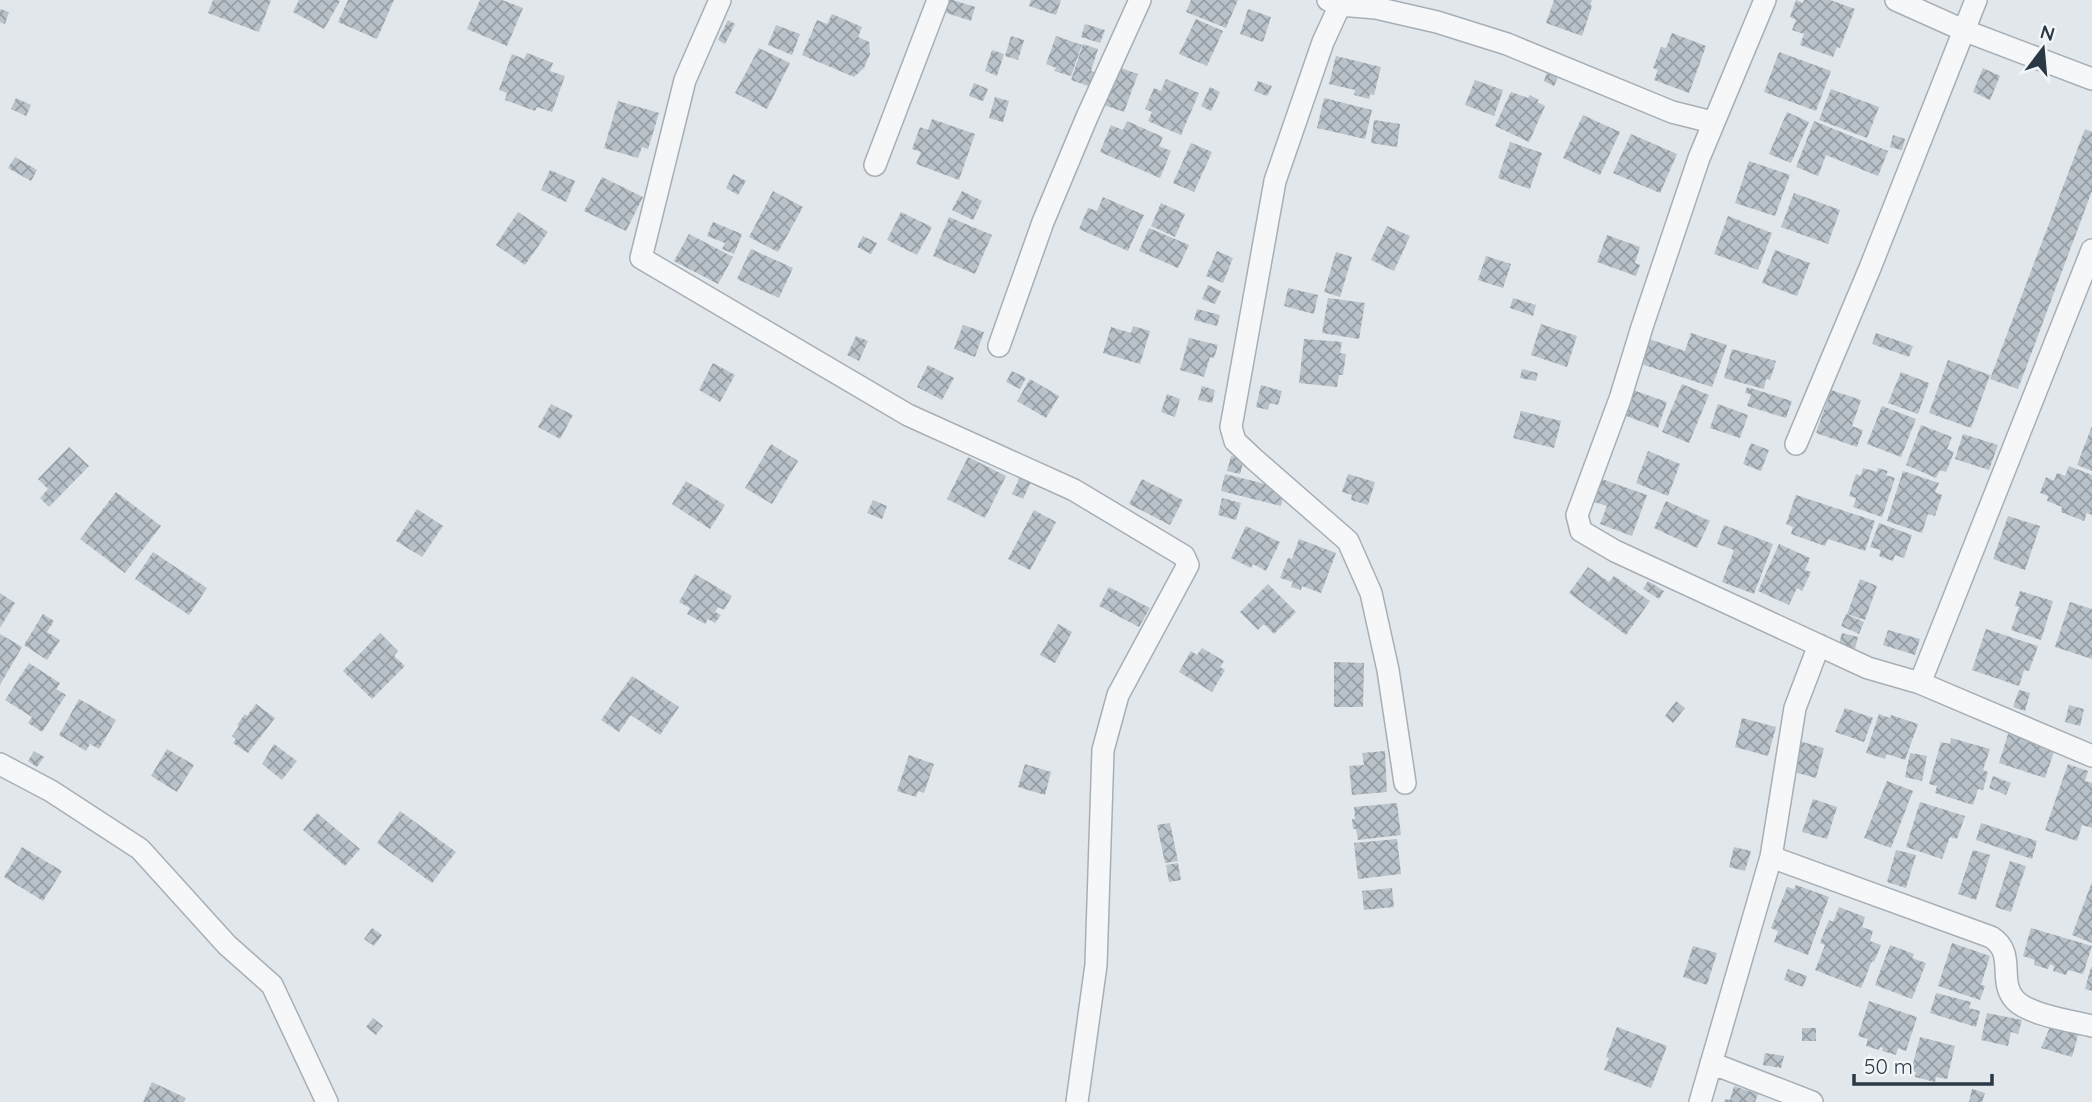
<svg xmlns="http://www.w3.org/2000/svg" width="2092" height="1102" font-family="Quicksand,sans-serif">
<style>
.building{fill:url(#building-cross-hatch)}
.lines{fill:none;stroke-linecap:round;stroke-linejoin:round}
.minor-casing{stroke:#a7afb6;stroke-width:24}
.minor{stroke:#f5f7f9;stroke-width:21}
</style>
<defs>
<pattern id="building-cross-hatch" width="8" height="8" patternUnits="userSpaceOnUse" patternTransform="scale(1.75)"><rect width="8" height="8" fill="#b9c1c9"/><path d="M0 0l8 8M0 8l8-8" fill="none" stroke="#969ea5"/></pattern>
</defs>
<rect width="100%" height="100%" fill="#e2e7eb"/>
<path class="building" d="M213 0H271L259 32 208 13Z
M299 0H337L340 1 324 29 293 12Z
M348 0H394L377 39 338 22Z
M480 0H502L523 8 507 46 467 29Z
M944 0H953L975 7 971 21 941 11Z
M1031 0H1061L1056 15 1029 6Z
M1191 0H1238L1226 28 1186 12Z
M1554 0H1592L1590 5 1592 6 1582 36 1546 23Z
M1796 0 1803 3 1804 0H1830L1855 9 1840 48 1837 47 1833 57 1800 45 1804 34 1792 30 1796 20 1790 17Z
M0 9 9 12 5 24 0 22Z
M1248 9 1271 17 1263 42 1240 34Z
M832 14 862 27 858 37 869 42 870 54 864 68 854 77 802 55 817 20 827 24Z
M1196 19 1223 31 1207 66 1179 54Z
M728 20 735 24 725 44 718 40Z
M1085 24 1105 30 1100 43 1081 37Z
M776 25 800 34 792 55 768 45Z
M1672 33 1706 46 1689 93 1654 80 1658 70 1653 68 1661 47 1666 48Z
M1011 36 1024 40 1018 60 1005 56Z
M1056 36 1082 45 1071 76 1054 71 1056 68 1046 64Z
M1083 44 1098 49 1091 71 1096 73 1091 87 1071 80Z
M759 48 790 63 767 109 735 93Z
M992 50 1004 54 997 76 985 71Z
M1779 52 1831 71 1816 111 1764 92Z
M527 53 553 63 550 71 565 76 552 112 537 107 535 111 505 100 507 93 499 90 512 54 524 59Z
M1336 56 1381 67 1374 95 1370 94 1369 99 1354 95 1355 90 1329 84Z
M1118 67 1138 74 1124 112 1104 105Z
M1983 68 2000 76 1990 100 1973 92Z
M1548 70 1559 75 1554 86 1544 81Z
M1166 79 1199 93 1181 135 1148 121 1152 112 1145 109 1154 88 1161 91Z
M1475 80 1503 90 1494 116 1465 105Z
M1258 81 1272 86 1267 96 1254 91Z
M974 83 988 89 983 101 969 96Z
M1210 87 1220 92 1211 111 1201 106Z
M1831 89 1879 107 1867 138 1819 120Z
M1511 92 1528 98 1530 95 1539 100 1537 102 1545 106 1529 142 1495 126Z
M995 97 1009 101 1003 122 989 118Z
M16 98 31 105 26 116 11 109Z
M1324 98 1372 110 1365 139 1317 128Z
M618 101 659 113 648 149 642 147 638 158 604 148Z
M1787 112 1809 122 1791 163 1769 154Z
M1583 115 1620 132 1600 175 1563 158Z
M932 119 975 134 959 180 916 164 921 152 912 149 920 127 928 130Z
M1374 120 1400 124 1397 147 1371 143Z
M1127 121 1163 137 1159 146 1171 151 1160 178 1100 152 1111 125 1123 130Z
M1814 121 1888 151 1878 176 1826 155 1818 176 1796 167Z
M2085 129 2092 132V191L2018 389 1990 379Z
M1631 134 1677 154 1660 193 1613 173Z
M1893 135 1905 139 1902 150 1890 147Z
M1510 142 1542 153 1530 189 1498 178Z
M1191 143 1212 152 1194 192 1173 183Z
M15 157 37 170 31 181 8 168Z
M1749 161 1790 175 1775 216 1735 203Z
M550 170 575 181 566 202 541 190Z
M733 174 746 181 738 195 726 188Z
M602 177 643 197 626 231 584 211Z
M773 191 803 207 778 252 749 237Z
M962 191 982 201 973 220 952 210Z
M1794 193 1840 210 1828 244 1781 227Z
M1103 197 1144 215 1128 251 1079 229 1088 208 1097 211Z
M1161 203 1185 214 1175 237 1151 226Z
M518 212 548 232 525 265 496 245Z
M901 212 932 227 917 255 887 240Z
M1728 216 1772 233 1758 270 1714 254Z
M949 217 992 235 975 274 933 256Z
M713 222 742 234 734 254 722 249 725 243 707 236Z
M1387 226 1410 236 1394 271 1371 260Z
M1149 228 1189 245 1178 268 1139 251Z
M689 234 733 257 718 284 674 261Z
M1607 235 1640 247 1635 263 1640 265 1636 276 1597 262Z
M863 236 877 243 871 254 857 247Z
M751 249 793 268 779 298 737 279Z
M1775 250 1810 263 1797 296 1762 283Z
M1217 251 1233 258 1223 283 1206 276Z
M1336 252 1352 257 1340 297 1324 292Z
M1486 256 1511 264 1503 288 1478 280Z
M1208 285 1221 291 1215 304 1202 299Z
M1288 288 1318 295 1314 314 1284 306Z
M1328 298 1365 303 1359 339 1322 333Z
M1513 298 1536 305 1533 316 1510 308Z
M1197 309 1220 315 1217 326 1194 320Z
M1541 324 1577 336 1567 367 1531 355Z
M963 325 984 332 975 357 954 349Z
M1133 326 1150 331 1140 364 1103 353 1111 327 1131 333Z
M1691 333 1727 345 1712 387 1635 362 1643 337 1685 351Z
M1876 333 1913 346 1909 357 1872 344Z
M856 336 868 341 859 361 847 355Z
M1189 338 1218 345 1214 358 1210 357 1204 377 1180 370Z
M1304 339 1342 342 1340 353 1346 354 1343 375H1339L1337 387 1299 383Z
M1732 349 1776 361 1770 380 1766 379 1764 389 1724 378Z
M1948 360 1990 375 1971 428 1929 413Z
M713 363 735 375 720 402 699 390Z
M928 365 954 378 942 400 917 387Z
M1522 369 1538 373 1536 381 1520 378Z
M1012 371 1026 378 1020 389 1006 382Z
M1901 372 1929 383 1918 414 1888 403Z
M1030 379 1059 396 1046 418 1017 401Z
M1682 384 1709 395 1689 443 1662 432Z
M1261 385 1282 391 1278 405 1270 403 1268 410 1256 407Z
M1202 386 1215 390 1212 403 1198 400Z
M1747 387 1792 401 1786 418 1747 406 1751 394 1745 393Z
M1630 389 1667 402 1658 428 1621 414Z
M1831 390 1861 400 1852 426 1863 430 1857 447 1816 433Z
M1167 394 1180 399 1175 417 1161 412Z
M551 404 573 415 560 439 538 427Z
M1718 404 1748 415 1740 438 1710 428Z
M1882 406 1916 419 1901 457 1867 444Z
M1521 411 1561 421 1554 448 1513 438Z
M1921 425 1952 437 1947 449 1954 452 1946 472 1940 470 1936 478 1906 465Z
M2092 426V471L2077 465Z
M1963 434 1998 445 1989 470 1955 459Z
M1751 443 1769 450 1761 471 1743 464Z
M771 444 798 461 772 504 745 488Z
M69 447 89 466 49 507 40 498 48 489 38 479Z
M1648 451 1680 464 1668 496 1636 483Z
M1231 456 1244 459 1240 474 1227 471Z
M968 457 1006 476 985 518 947 499Z
M2069 466 2092 475V515L2087 513 2084 521 2061 512 2062 507 2047 501 2048 496 2040 493 2046 477 2054 481 2057 473 2065 476Z
M1863 468 1877 472 1878 468 1888 471 1886 475 1895 478 1882 517 1853 507 1856 498 1849 496 1856 474 1861 476Z
M1903 471 1939 483 1935 492 1942 495 1935 516 1928 514 1922 533 1887 521Z
M1225 474 1285 489 1281 506 1221 491Z
M1348 474 1375 482 1368 505 1351 500 1352 495 1342 492Z
M1020 477 1031 482 1023 499 1012 494Z
M1599 478 1647 495 1632 536 1600 524 1607 506 1591 501Z
M1142 479 1183 500 1170 525 1129 504Z
M686 481 725 505 710 529 672 504Z
M116 492 161 526 125 573 80 539Z
M1796 495 1875 521 1865 551 1828 539 1825 546 1791 534 1793 527 1786 524Z
M1222 498 1241 503 1236 520 1218 515Z
M873 500 887 506 882 519 867 513Z
M1666 501 1710 521 1697 548 1654 528Z
M417 509 443 526 422 557 396 541Z
M1034 510 1056 522 1030 570 1008 559Z
M2008 516 2040 526 2025 570 1993 559Z
M1879 523 1912 535 1904 558 1895 555 1893 561 1879 556 1881 550 1870 547Z
M1724 525 1773 544 1754 594 1722 582 1734 550 1717 544Z
M1246 526 1280 542 1266 571 1253 564 1251 568 1231 558Z
M1299 539 1336 553 1321 593 1302 586 1301 590 1291 587 1293 582 1280 578 1288 558 1292 559Z
M1779 544 1810 558 1805 570 1811 572 1802 591 1797 588 1789 605 1758 591Z
M153 552 207 588 189 615 135 579Z
M1588 567 1609 582 1614 576 1650 601 1626 635 1569 593Z
M695 574 732 596 724 610 718 607 715 612 721 615 715 623 708 619 705 624 687 614 690 608 679 602Z
M1860 579 1877 586 1865 620 1847 614Z
M1648 581 1664 591 1659 599 1643 589Z
M1268 584 1296 612 1274 634 1264 624 1258 630 1240 612Z
M1109 587 1150 608 1139 627 1099 606Z
M2020 591 2053 601 2041 640 2011 630 2019 607 2015 606Z
M0 593 15 603 0 628Z
M2070 602 2092 609V659L2055 647Z
M43 614 54 621 47 632 60 640 47 660 24 645Z
M1846 614 1864 622 1859 634 1841 626Z
M1058 624 1072 632 1055 663 1040 655Z
M1986 629 2038 646 2029 671 2024 670 2019 686 1972 670Z
M1888 630 1920 639 1915 655 1883 645Z
M380 633 398 651 394 656 405 666 372 699 343 671Z
M1842 633 1858 637 1855 649 1839 644Z
M0 634 22 647 0 685Z
M1202 648 1224 661 1220 667 1225 670 1212 692 1179 672 1191 651 1197 655Z
M1334 662 1364 663 1363 707H1334Z
M29 663 60 683 56 689 66 695 42 732 28 723 32 717 5 700Z
M632 676 679 707 660 735 631 715 619 732 601 720Z
M2019 690 2030 693 2025 711 2013 707Z
M79 699 116 720 99 749 90 744 86 751 59 735Z
M1676 701 1685 708 1673 723 1665 716Z
M256 704 275 718 248 753 233 743 236 739 232 736 239 726 237 725 245 714 247 716Z
M2069 705 2084 709 2080 726 2065 722Z
M1845 708 1873 718 1864 742 1835 732Z
M1879 714 1890 718 1891 715 1918 724 1905 760 1887 754 1885 759 1866 753Z
M1742 718 1776 727 1768 756 1735 747Z
M2008 734 2055 749 2045 778 1999 763Z
M1951 738 1990 749 1983 770 1988 772 1983 790 1978 789 1973 805 1935 793 1937 786 1929 784 1941 742 1950 744Z
M1799 741 1824 748 1816 778 1790 771Z
M274 744 297 761 282 780 262 764Z
M167 749 194 765 177 792 151 776Z
M34 751 44 757 37 767 28 761Z
M1385 751 1387 792 1352 795 1349 766 1364 765 1362 753Z
M1910 753 1927 756 1922 781 1905 777Z
M909 755 934 764 924 793 918 791 916 797 897 791Z
M1025 764 1051 772 1045 795 1018 787Z
M2068 764 2088 771 2085 781 2092 783V828L2082 825 2077 841 2045 830Z
M1993 776 2011 783 2006 795 1989 788Z
M1887 781 1913 791 1891 848 1864 838Z
M1813 799 1837 807 1827 839 1802 832Z
M1920 802 1965 816 1957 839 1950 837 1942 859 1906 847Z
M1397 803 1401 835 1358 840 1356 829H1353L1352 819H1355L1354 807Z
M400 811 456 852 432 883 377 843Z
M317 813 360 849 345 866 303 830Z
M1170 823 1178 861 1165 863 1157 825Z
M1981 823 2037 841 2032 859 1976 840Z
M1397 839 1401 874 1358 879 1354 843Z
M22 847 62 871 43 901 4 877Z
M1734 847 1751 851 1745 871 1729 867Z
M1896 850 1916 855 1906 888 1887 882Z
M1973 850 1990 855 1976 900 1958 894Z
M2010 861 2026 866 2011 912 1995 907Z
M1178 863 1181 880 1169 882 1166 865Z
M2092 882V943L2072 935Z
M1796 885 1829 897 1808 955 1774 942 1778 931 1771 928 1787 887 1794 889Z
M1392 888 1394 907 1364 910 1362 891Z
M1839 907 1865 917 1862 927 1873 931 1870 941 1881 945 1874 962 1872 961 1861 988 1815 970 1825 945 1820 943 1829 920 1833 922Z
M372 928 382 935 374 946 364 939Z
M2031 928 2092 946 2083 974 2068 970 2066 975 2053 971 2054 966 2050 964 2048 969 2034 965 2035 960 2023 956Z
M1952 943 1990 956 1981 985 1985 986 1980 1000 1938 986Z
M1890 945 1914 954 1912 958 1926 963 1912 999 1875 985Z
M1693 946 1717 953 1707 985 1683 977Z
M2091 967H2092V991L2085 989Z
M1788 969 1807 976 1803 987 1784 980Z
M1936 993 1971 1002 1969 1008 1980 1011 1976 1027 1930 1013Z
M1869 1001 1917 1017 1906 1051 1898 1048 1896 1055 1882 1051 1883 1048 1880 1047 1879 1050 1866 1046 1868 1039 1858 1036Z
M1987 1013 2022 1020 2018 1034 2011 1032 2008 1046 1981 1040Z
M373 1018 383 1026 376 1035 366 1027Z
M1617 1027 1667 1046 1651 1088 1604 1070 1609 1058 1606 1057Z
M2050 1027 2078 1035 2072 1057 2041 1048Z
M1802 1028H1816V1041H1802Z
M1920 1037 1955 1046 1947 1079 1936 1077 1935 1082 1915 1077 1916 1072 1911 1071Z
M1765 1053 1784 1056 1781 1068 1763 1065Z
M152 1082 186 1098 184 1102H143Z
M1734 1086 1758 1094 1755 1102H1724L1725 1099 1730 1100Z
M1972 1089 1985 1093 1982 1102H1969Z"/>
<g class="lines">
<defs>
<path id="minor" d="M720 0 685 80 641 258 908 415 1074 490 1184 556 1188 565 1118 695 1103 750 1096 965 1077 1102
M1328 0 1340 5 1376 8 1437 22 1507 44 1672 112 1712 122
M1765 0 1699 158 1642 327 1620 399 1577 515 1581 531 1615 551 1868 668 1920 683 2092 756
M1896 0 1963 30 2092 79
M1340 5 1323 42 1275 181 1231 427 1235 441 1254 459 1348 541 1371 593 1388 670 1405 783
M875 165 938 0
M999 346 1043 222 1087 117 1140 0
M1796 444 1870 268 1976 0
M1920 683 2092 250
M0 764 51 791 140 849 227 945 272 985 327 1102
M1771 857 1991 937C2017 953 1997 981 2015 1000 2029 1015 2072 1021 2092 1026
M1711 1063 1812 1102
M1700 1102 1771 857 1795 708 1819 645"/>
</defs>
<use href="#minor" class="minor-casing"/>
<use href="#minor" class="minor"/>
</g>
<g transform="translate(2043 49) rotate(16)" stroke="#f2f6f8" stroke-width="5" paint-order="stroke">
<path d="M0-5L12 26L0 18L-12 26Z" fill="#293844"/>
<text y="-10" font-size="19" font-weight="bold" text-anchor="middle" fill="#293844">N</text>
</g>
<path d="M1854 1074v10h138v-10" fill="none" stroke="#293844" stroke-width="3.5"/>
<text x="1864" y="1074" font-size="21" fill="#293844" stroke="#f2f6f8" stroke-width="5" paint-order="stroke">50 m</text>
</svg>
